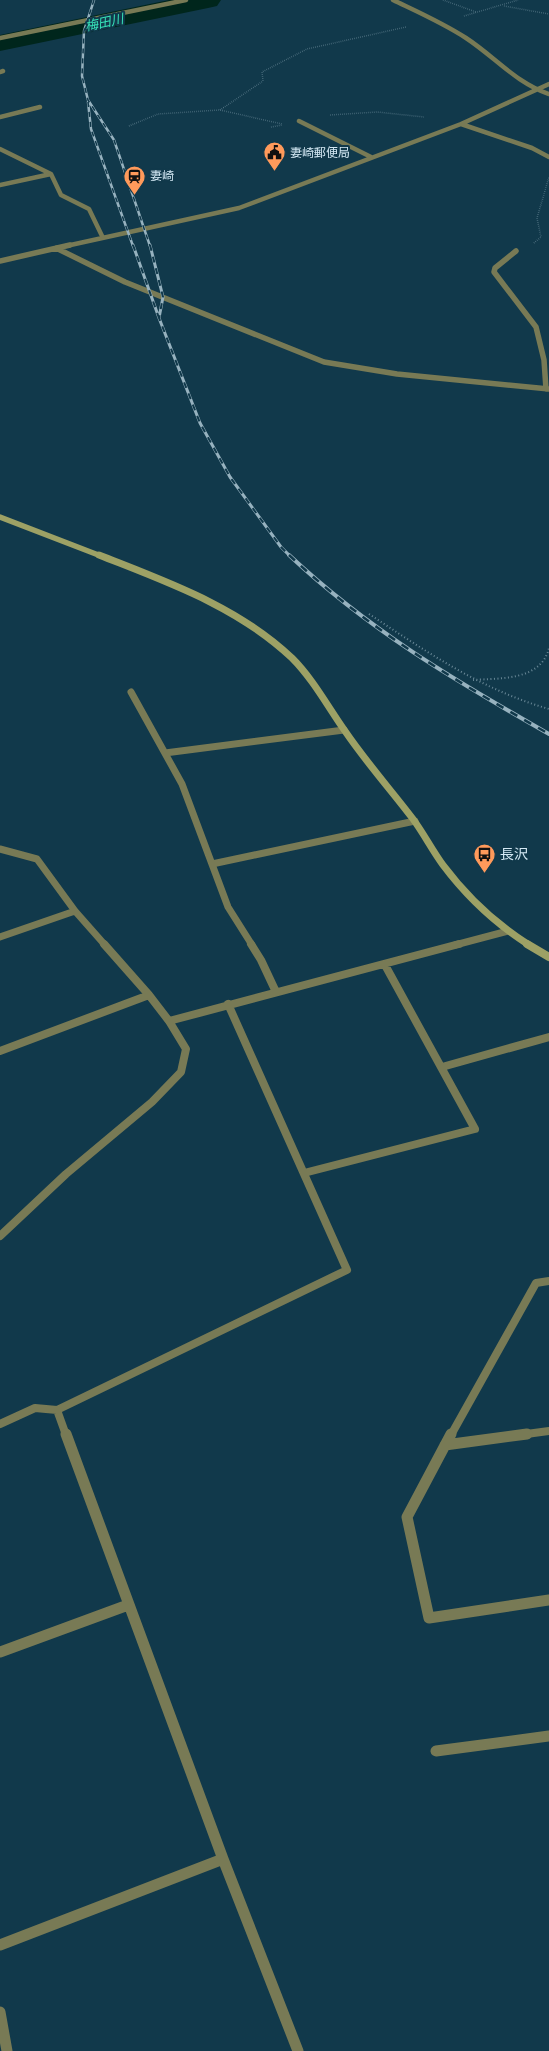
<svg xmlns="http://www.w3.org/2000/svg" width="549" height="2051" font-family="Commissioner,'Noto Sans JP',sans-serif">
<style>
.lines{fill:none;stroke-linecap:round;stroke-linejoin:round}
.river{fill:#00261c;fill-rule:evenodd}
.path-far1{stroke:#698897;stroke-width:1.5;stroke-dasharray:0.5 1.5;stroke-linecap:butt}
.path{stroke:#698897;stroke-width:2;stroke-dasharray:1 2.5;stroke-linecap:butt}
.street-far4{stroke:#787a55;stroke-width:4.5}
.street-far3{stroke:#787a55;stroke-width:5.5}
.street-far2{stroke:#787a55;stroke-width:7}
.street-far1{stroke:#787a55;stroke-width:8}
.street{stroke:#787a55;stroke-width:11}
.secondary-far2{stroke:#9da165;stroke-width:5.5}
.secondary-far1{stroke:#9da165;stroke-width:7}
.secondary{stroke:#9da165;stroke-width:8}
.rail-far2-casing{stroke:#97b2bf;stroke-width:2.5}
.rail-far1-casing{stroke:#97b2bf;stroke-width:3}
.rail-casing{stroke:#97b2bf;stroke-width:4}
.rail-far2{stroke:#11394b;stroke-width:1.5;stroke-dasharray:5;stroke-linecap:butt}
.rail-far1{stroke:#11394b;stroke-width:2;stroke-dasharray:6;stroke-linecap:butt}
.rail{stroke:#11394b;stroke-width:2.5;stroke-dasharray:8;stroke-linecap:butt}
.labels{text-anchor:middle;stroke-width:4;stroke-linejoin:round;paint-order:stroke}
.far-poi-label{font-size:12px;fill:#d4e9f4;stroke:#11394b;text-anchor:start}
.far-water-label{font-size:13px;font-style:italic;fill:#37e4b9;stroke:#11394b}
.poi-label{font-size:14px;fill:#d4e9f4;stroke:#11394b;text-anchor:start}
</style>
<rect width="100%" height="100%" fill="#11394b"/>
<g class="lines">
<path class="river" d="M169 0H221L217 6 208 8 0 51V35Z"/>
<path class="path-far1" d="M443 0 476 12
M504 6 549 14
M464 16 518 0
M220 110 263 81 262 72 307 49 406 27
M330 115 377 112 424 117
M129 126 158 114 220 110 282 124
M271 127 282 125
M534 243 541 237 537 218 549 177"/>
<path class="path" d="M369 614C427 652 482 690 549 709
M473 680C500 678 541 681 549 648"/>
<path class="street-far4" d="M393 0C418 12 443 23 466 38 495 57 516 83 549 94
M0 38 186 0
M0 72 3 71
M0 117 40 107
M299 121 371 157
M461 124 532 148 549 157
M0 149 51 174 61 195 89 209 103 238
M0 185 51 174
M66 246 239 208 461 124 549 84"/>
<path class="street-far3" d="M56 248 125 282 324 362 397 374 549 389
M516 251 495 268 494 272 536 327 544 360 546 389
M0 261 70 245"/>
<path class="street-far2" d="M131 692 182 784 228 907 252 945
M165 753 344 730
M0 849 37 859 75 911 105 945
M212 864 415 821
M0 937 75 911
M455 945 508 931"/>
<path class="street-far1" d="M104 944 149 995
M251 944 261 960 276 992
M0 1051 149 995 169 1021 459 944
M442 1067 549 1037
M304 1173 475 1129 385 965
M0 1236 66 1174 152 1102 181 1072 186 1049 169 1021
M0 1424 35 1408 57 1410
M66 1435 57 1410 347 1270 228 1004
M451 1435 536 1283 549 1281
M519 1435 549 1431"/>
<path class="street" d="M66 1434 223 1859 298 2051
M451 1434 407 1517 429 1618 549 1600
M445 1445 527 1434
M0 1652 128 1605
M436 1751 549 1736
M0 1945 223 1859
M0 2012 7 2051"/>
<path class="secondary-far2" d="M0 517 101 556"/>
<path class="secondary-far1" d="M99 555C167 582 237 606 292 658 313 679 328 707 345 731 366 762 391 790 413 819 424 834 432 850 443 865 467 897 496 924 529 945"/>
<path class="secondary" d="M527 944 549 957"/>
<defs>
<path id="rail-far2" d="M94 0 84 31 82 76 88 100 114 140 150 246
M88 102 91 129 133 246"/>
<path id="rail-far1" d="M133 245 159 318
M150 245 163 297 159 318 200 423 230 477 281 547 290 556"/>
<path id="rail" d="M289 555C369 630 454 680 549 734"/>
</defs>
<use href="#rail-far2" class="rail-far2-casing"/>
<use href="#rail-far1" class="rail-far1-casing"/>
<use href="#rail" class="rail-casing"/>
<use href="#rail-far2" class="rail-far2"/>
<use href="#rail-far1" class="rail-far1"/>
<use href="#rail" class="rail"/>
</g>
<defs>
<symbol id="civic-pin" viewBox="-11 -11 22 30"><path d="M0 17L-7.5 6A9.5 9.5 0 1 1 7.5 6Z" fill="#ff9a5b" stroke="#11394b"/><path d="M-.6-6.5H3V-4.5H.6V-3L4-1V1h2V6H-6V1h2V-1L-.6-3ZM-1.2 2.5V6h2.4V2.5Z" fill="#111"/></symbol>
<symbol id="station-pin" viewBox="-11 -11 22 30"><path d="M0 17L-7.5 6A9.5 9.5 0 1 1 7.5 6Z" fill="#ff9a5b" stroke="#11394b"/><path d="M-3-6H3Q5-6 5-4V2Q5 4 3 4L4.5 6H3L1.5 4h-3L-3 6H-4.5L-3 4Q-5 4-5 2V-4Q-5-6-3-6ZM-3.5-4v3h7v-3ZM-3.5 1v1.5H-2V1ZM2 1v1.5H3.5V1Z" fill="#111"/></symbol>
<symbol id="bus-pin" viewBox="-11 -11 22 30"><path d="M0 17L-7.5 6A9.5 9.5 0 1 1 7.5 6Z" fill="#ff9a5b" stroke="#11394b"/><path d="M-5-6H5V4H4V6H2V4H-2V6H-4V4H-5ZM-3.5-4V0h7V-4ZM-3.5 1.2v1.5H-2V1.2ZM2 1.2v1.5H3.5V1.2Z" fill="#111"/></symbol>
</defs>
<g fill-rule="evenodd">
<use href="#civic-pin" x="262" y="140" width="25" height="34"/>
<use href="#station-pin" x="122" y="164" width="25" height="34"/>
<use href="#bus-pin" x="472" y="842" width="25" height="34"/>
</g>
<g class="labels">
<g class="far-poi-label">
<text x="290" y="157">妻崎郵便局</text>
<text x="150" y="180">妻崎</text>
</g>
<g class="far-water-label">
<text transform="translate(104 22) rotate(-12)" y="5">梅田川</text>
</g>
<g class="poi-label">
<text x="500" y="859">長沢</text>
</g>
</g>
</svg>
